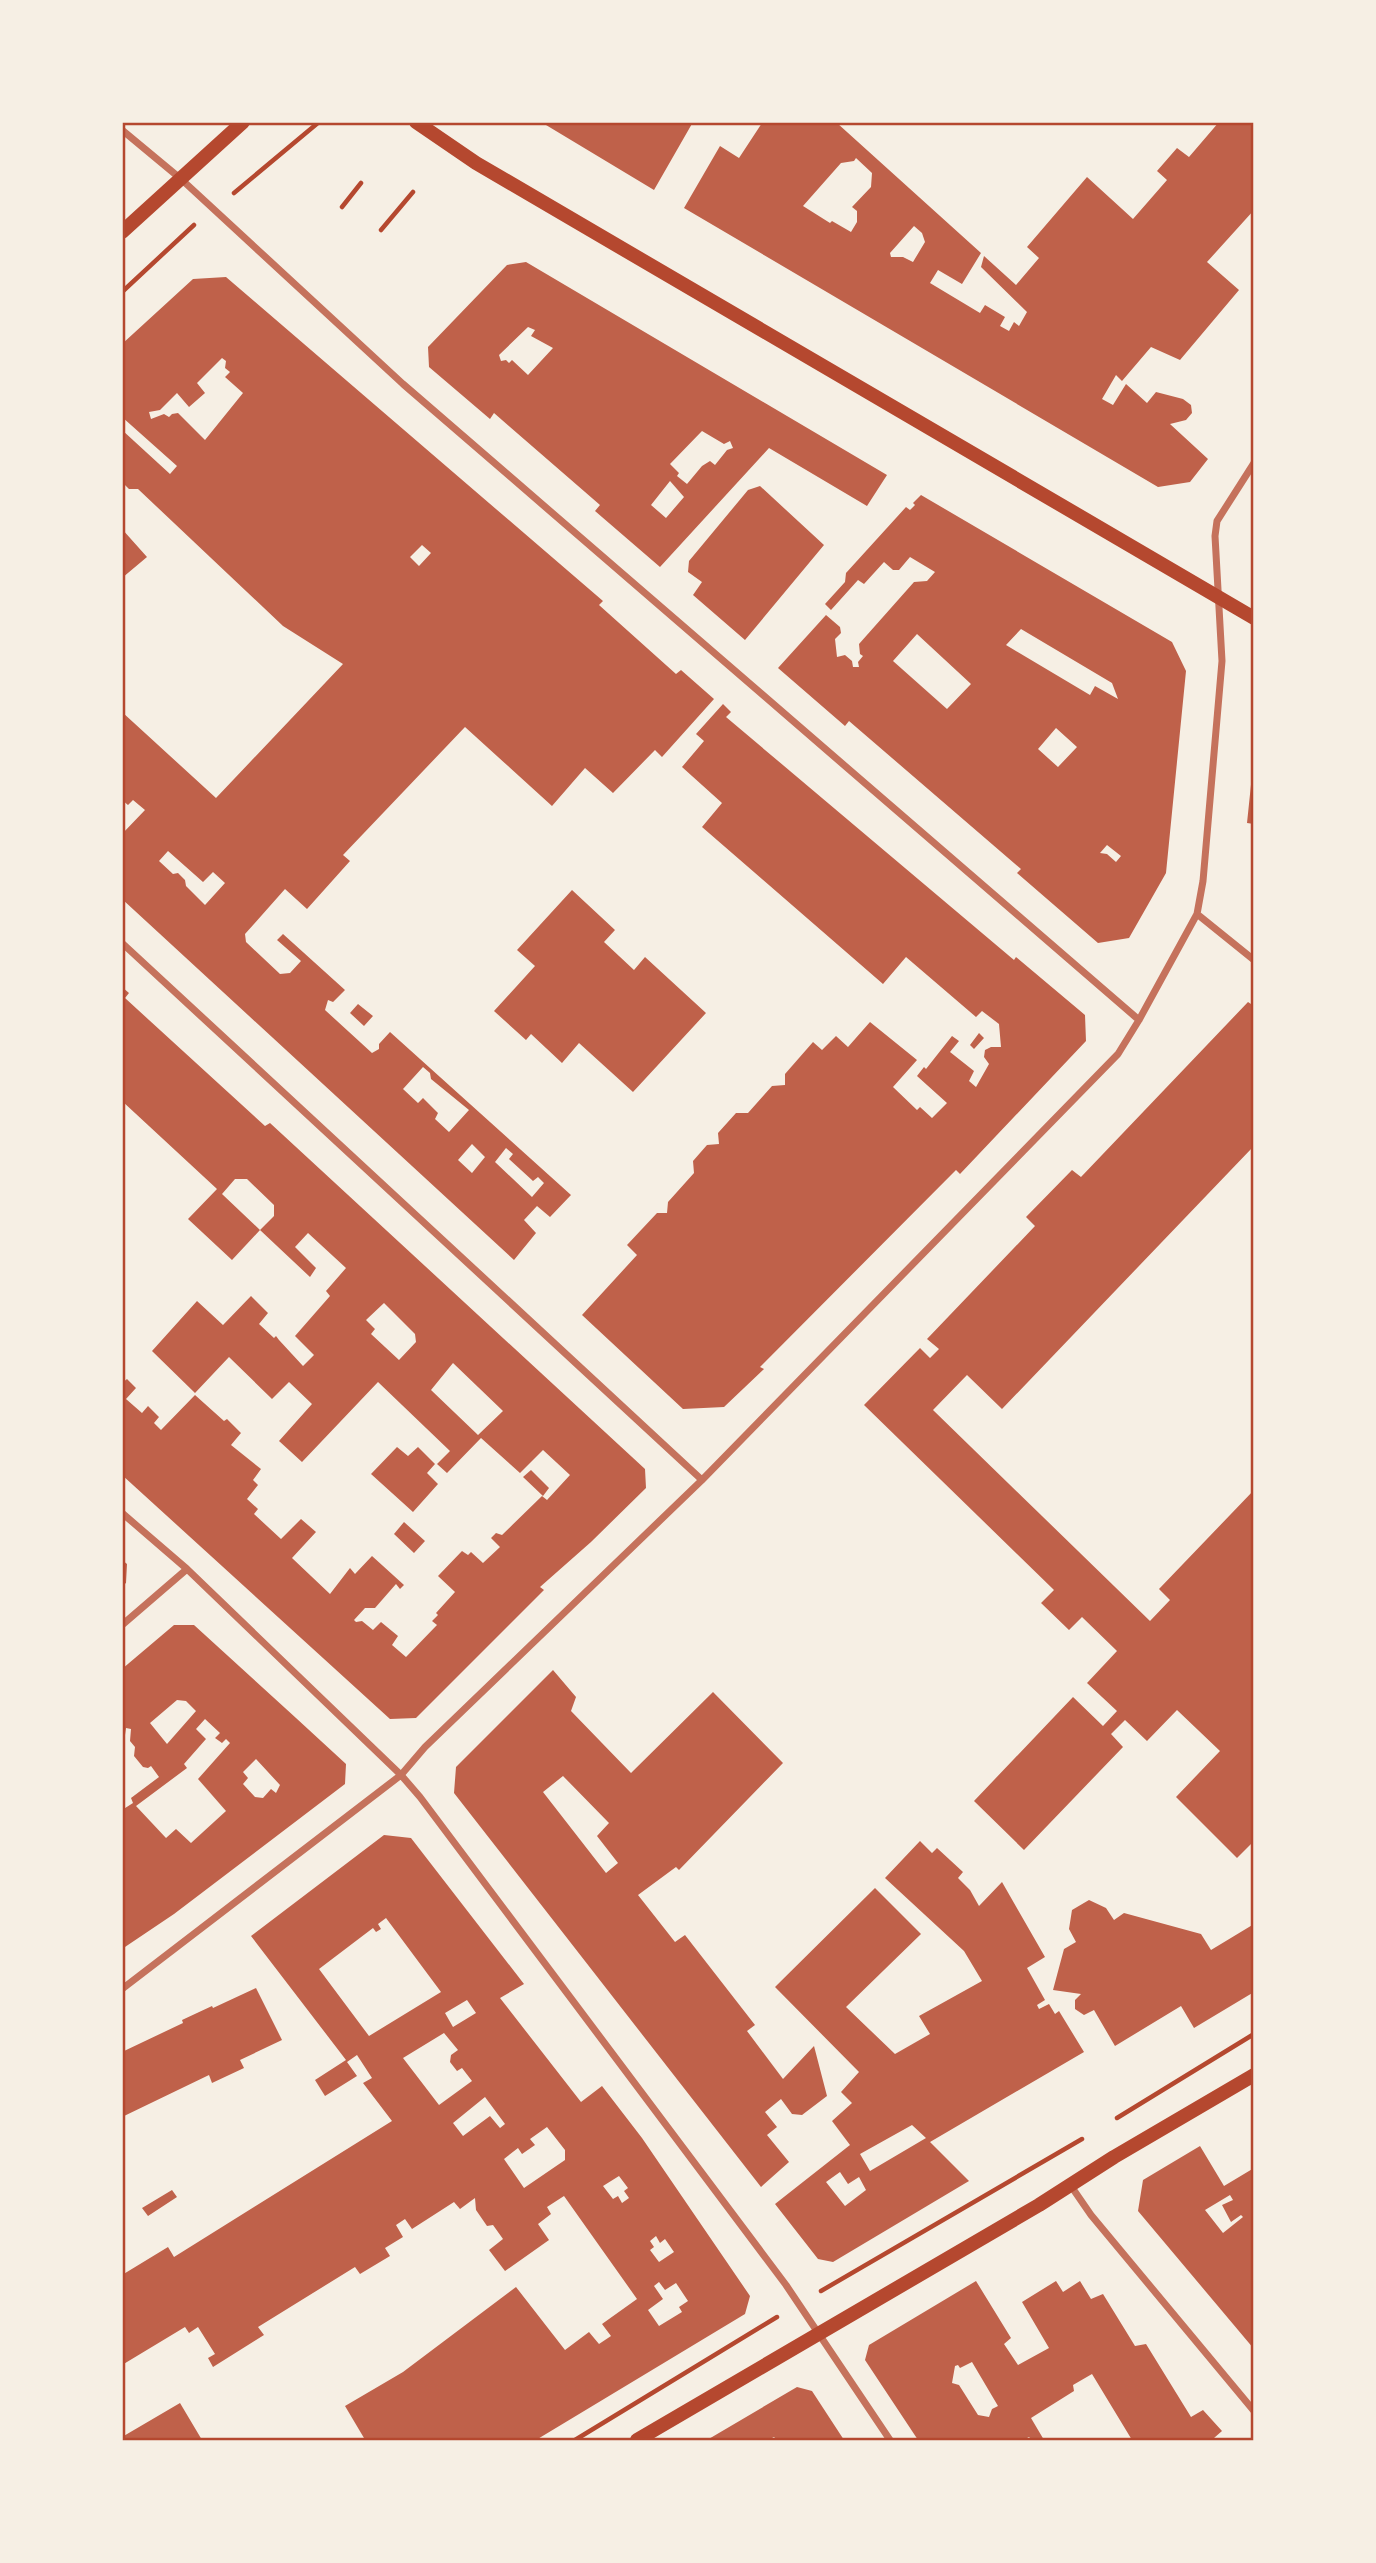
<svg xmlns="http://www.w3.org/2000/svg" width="1376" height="2563" font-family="Arial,sans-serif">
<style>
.building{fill:#bf614a;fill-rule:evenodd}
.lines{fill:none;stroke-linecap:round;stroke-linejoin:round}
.path{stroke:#b5482f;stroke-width:4.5}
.minor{stroke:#c5725c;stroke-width:7}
.secondary{stroke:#b5482f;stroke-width:14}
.neatline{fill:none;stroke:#b5482f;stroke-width:2.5}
</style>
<rect width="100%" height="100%" fill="#f6efe4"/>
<path class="building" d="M541 122H693L654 190Z
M1219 122H1254V210L1207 262 1239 290 1180 360 1151 347 1122 381 1116 375 1102 399 1113 405 1126 384 1147 403 1156 392 1183 399 1191 405 1192 413 1186 420 1170 424 1208 459 1190 482 1158 487 684 208 720 146 739 158 762 123H837L981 253 962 284 938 270 930 283 980 313 985 305 1005 317 1000 326 1009 331 1014 322 1019 326 1027 312 981 267 984 256 1016 285 1039 258 1027 247 1087 177 1133 219 1167 180 1157 171 1177 148 1189 157ZM856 158 872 173 871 187 852 207 857 211V222L851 232 832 221 830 223 803 206 841 163 854 161ZM914 226 922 233 925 242 913 262 903 257H891L890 253Z
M526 262 887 475 867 506 769 448 660 567 595 511 600 505 494 413 490 419 429 367 428 347 507 265ZM528 327 535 330 531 336 553 348 528 375 512 360 509 363 506 360 501 361 499 355ZM702 431 724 444 730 441 733 448 727 450 715 465 710 461 702 466 687 484 677 476 679 473 670 464ZM670 481 684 497 666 518 651 505Z
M226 277 603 601 599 605 676 674 681 670 714 699 662 757 655 750 613 793 585 768 552 806 465 727 343 855 350 861 307 909 285 889 245 934 246 942 280 974 290 973 301 961 277 940 283 934 345 990 333 1002 328 1000 325 1010 372 1053 379 1049V1044L390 1032 571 1195 550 1217 537 1206 524 1220 536 1233 514 1260 122 899V834L145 810 133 800 128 805 122 800V712L216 798 343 664 283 626 138 489H129L122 482V430L170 474 177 466 122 417V344L193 279ZM222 358 226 361 225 368 230 372 225 377 243 393 205 440 178 413 172 414 169 417 164 414 151 419 149 412 160 410 177 393 189 407 205 393 197 383ZM422 545 431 553 419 566 410 557ZM168 851 203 882 213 872 225 883 205 905 186 886 185 880 178 873 173 874 159 861ZM423 1067 430 1073 431 1079 469 1110 449 1132 435 1119 438 1113 423 1098 418 1103 403 1089ZM472 1144 485 1157 472 1173 458 1160ZM506 1148 513 1154 509 1159 533 1181 538 1177 544 1183 532 1197 495 1162Z
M760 486 824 545 745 640 693 595 702 582 688 572 689 561 748 490Z
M921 495 1172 642 1186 671 1166 873 1129 938 1098 943 1017 873 1021 869 849 721 845 726 778 668 826 615 840 627 841 633 835 639 837 657 845 655 852 661 853 667H859L858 662 863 656 860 654 859 644 914 582 927 581 935 572 910 557 899 570H893L884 562 864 584 858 580 831 610 825 604 845 582 846 573 906 507 910 510 915 505 913 503ZM1021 629 1112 683 1118 699 1095 686 1090 695 1006 645ZM917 634 971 684 947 709 893 661ZM1056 728 1077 747 1058 767 1038 749ZM1107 845 1121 856 1116 862 1107 854 1100 853Z
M122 529 147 557 122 578Z
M723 704 731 712 726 717 1014 960 1016 957 1085 1015 1086 1041 960 1174 956 1170 760 1367 764 1369 724 1407 683 1409 582 1315 637 1255 627 1245 657 1213H667L668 1202 694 1173 693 1161 707 1145 719 1144 718 1133 736 1113H748L772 1086 785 1085V1074L813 1042 822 1050 836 1036 848 1047 870 1022 917 1060 893 1087 917 1110 920 1107 932 1118 947 1103 917 1076 924 1067 926 1069 952 1036 959 1041 950 1052 974 1071 969 1081 976 1087 989 1064 984 1057 985 1050 991 1047H1001L999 1024 982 1011 976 1017 906 957 883 984 702 827 722 803 682 767 704 741 696 734Z
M1252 775H1254V824L1247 823Z
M572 890 615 930 604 942 634 970 645 957 706 1013 633 1092 579 1043 562 1063 531 1034 526 1040 494 1011 535 966 517 950Z
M122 987 129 993 125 998 149 1020 265 1126 270 1123 645 1469 646 1488 591 1542 540 1587 544 1590 416 1718 390 1719 122 1475V1383L127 1379 136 1388 126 1399 142 1413 148 1406 159 1417 154 1423 161 1430 195 1395 224 1421 227 1419 241 1433 231 1445 261 1469 253 1480 258 1485 247 1499 258 1509 254 1514 281 1539 301 1519 316 1532 292 1558 330 1594 350 1568 355 1574 372 1556 404 1585 400 1589 396 1584 375 1608H365L354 1620 356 1622 362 1621 373 1630 381 1622 398 1636 392 1645 406 1657 437 1625 432 1621 438 1615 436 1613 455 1592 438 1576 462 1551 468 1555 471 1552 483 1563 500 1547 491 1538 496 1533 502 1535 542 1496 547 1500 570 1475 543 1450 520 1473 481 1438 447 1473 437 1464 450 1451 378 1382 302 1462 279 1441 312 1404 289 1382 272 1399 229 1357 195 1393 152 1351 197 1301 223 1325 251 1296 268 1313 259 1324 274 1338 276 1336 279 1340 303 1366 314 1355 295 1336 330 1296 326 1291 346 1268 308 1233 295 1247 316 1268 310 1277 260 1230 274 1216V1205L247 1179H235L222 1194 260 1230 232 1260 188 1219 217 1189 122 1101ZM384 1303 415 1334 416 1342 399 1360 371 1334 375 1329 366 1320ZM453 1363 503 1411 478 1435 431 1390Z
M1248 1002 1254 1006V1149L1252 1148 1002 1409 967 1375 933 1410 1150 1621 1170 1600 1159 1589 1254 1490V1841L1237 1858 1176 1797 1220 1751 1177 1710 1147 1741 1125 1720 1111 1734 1123 1747 1024 1850 974 1801 1073 1697 1103 1726 1117 1711 1087 1683 1117 1651 1082 1617 1069 1630 1041 1603 1054 1590 864 1405 920 1348 930 1358 939 1349 927 1339 1035 1226 1026 1217 1072 1170 1081 1177Z
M358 1004 373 1016 364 1026 350 1013Z
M979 1033 984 1038 974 1049 970 1045Z
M397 1447 408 1456 418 1447 435 1464 427 1473 438 1484 413 1512 371 1474Z
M531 1470 549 1488 543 1496 523 1477Z
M404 1522 425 1541 414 1553 394 1534Z
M122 1560 127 1564 126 1583 122 1586Z
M174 1625H194L296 1718 346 1764 345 1784 174 1914 122 1949V1810L133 1803 131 1798 159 1777 151 1766 148 1768 143 1767 134 1756 135 1747 130 1741 131 1729 126 1728 125 1735 122 1737V1669ZM177 1700 186 1701 196 1711 167 1744 150 1723ZM205 1719 220 1733 215 1738 222 1743 226 1739 230 1743 198 1779 226 1811 191 1843 176 1829 166 1838 136 1806 187 1768 184 1764 206 1739 196 1729ZM256 1759 280 1785 276 1793 271 1789 263 1798 255 1797 243 1784 248 1778 243 1772Z
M553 1670 576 1697 571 1711 631 1773 713 1692 783 1763 679 1870 676 1867 638 1895 675 1942 685 1935 755 2025 747 2031 783 2079 814 2046 827 2096 802 2115 792 2114 781 2099 765 2112 777 2127 767 2135 789 2162 761 2187 454 1793 456 1767ZM563 1776 609 1823 597 1836 618 1863 606 1873 543 1792Z
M384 1835 411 1838 524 1984 500 1998 581 2102 602 2086 642 2138 750 2296 745 2314 536 2440H359L364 2438 345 2406 403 2372 516 2287 565 2350 589 2332 599 2344 611 2336 602 2324 637 2299 564 2196 547 2207 551 2214 538 2224 549 2240 505 2271 489 2250 503 2239 493 2225 487 2226 476 2210 475 2198 460 2209 454 2202 412 2229 405 2219 396 2225 403 2237 385 2248 390 2256 360 2274 355 2267 258 2327 264 2335 213 2367 208 2358 215 2354 198 2327 189 2333 185 2327 122 2365V2275L168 2247 174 2257 392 2121 363 2083 372 2078 357 2055 347 2062 357 2076 325 2096 315 2080 346 2060 251 1936ZM386 1918 441 1992 369 2036 319 1969 373 1928 376 1932 381 1929 378 1924ZM467 2000 476 2013 453 2027 445 2013ZM444 2033 458 2050 451 2055 450 2062 457 2071 462 2068 472 2081 439 2105 403 2058ZM485 2097 505 2124 500 2128 490 2116 463 2136 453 2123ZM547 2127 565 2150V2160L524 2188 504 2159 518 2148 522 2154 535 2145 530 2139ZM619 2176 628 2188 624 2191 629 2198 622 2203 618 2196 613 2199 603 2186ZM656 2236 660 2243 665 2239 674 2252 659 2262 650 2250 654 2247 650 2241ZM659 2282 665 2290 676 2283 688 2301 679 2307 682 2312 659 2326 648 2310 663 2299 654 2286Z
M920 1841 932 1853 937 1848 963 1872 958 1878 970 1890 979 1906 1002 1882 1045 1957 1027 1968 1045 2000 1037 2005 1039 2009 1049 2004 1055 2014 1059 2011 1084 2052 930 2142 969 2181 833 2262 818 2259 775 2204 850 2145 832 2121 852 2103 841 2092 859 2072 775 1987 875 1888 921 1934 846 2007 895 2054 930 2034 919 2016 982 1981 964 1951 885 1878ZM912 2125 926 2138 870 2171 860 2154ZM840 2172 848 2184 859 2177 866 2190 845 2206 826 2182Z
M1089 1900 1106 1908 1114 1920 1124 1913 1201 1934 1211 1950 1254 1924V1992L1194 2028 1181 2006 1115 2046 1094 2010 1084 2015 1075 2009V2000L1081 1994 1053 1990 1064 1949 1076 1942 1069 1929 1072 1910Z
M256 1988 282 2040 240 2060 244 2068 212 2083 209 2075 122 2117V2052L183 2023 182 2020 212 2006 213 2008Z
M1200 2146 1224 2186 1254 2168V2349L1138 2211 1143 2180ZM1230 2195 1233 2200 1222 2205 1231 2222 1241 2215 1243 2217 1223 2233 1205 2210Z
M172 2190 177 2197 148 2216 142 2208Z
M976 2281 1011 2338 1004 2344 1018 2365 1049 2348 1022 2302 1056 2281 1063 2292 1080 2281 1091 2299 1103 2294 1135 2346 1146 2344 1191 2417 1203 2410 1222 2431 1214 2438 1217 2440H1132L1092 2374 1073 2385 1074 2391 1031 2418 1044 2440H1032L1029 2437 1023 2440H918L865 2360 869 2345ZM972 2362 998 2406 992 2409 989 2417 978 2415 959 2385 952 2383 955 2366 958 2365 960 2368Z
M797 2387 812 2391 844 2440H777L774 2437 768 2440H707Z
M180 2403 202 2440H122V2437Z"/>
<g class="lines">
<path class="path" d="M234 193 319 122
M342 207 361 183
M381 230 413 192
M122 292 194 225
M1117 2118 1254 2034
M821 2291 1082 2139
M575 2440 777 2317"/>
<path class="minor" d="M122 130 181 179 403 384 1139 1020
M1197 914 1254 960
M122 943 702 1480
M122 1513 187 1569 401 1775 420 1797 786 2285 890 2440
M122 1625 187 1569
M122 1989 401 1775 425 1747 702 1480 1118 1054 1139 1020 1197 914 1203 881 1222 661 1215 536 1217 521 1254 463
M1071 2186 1091 2215 1254 2411"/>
<path class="secondary" d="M416 122 476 163 1254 618
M122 232 243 122
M637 2440 1039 2205 1114 2157 1254 2075"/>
</g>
<rect width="1376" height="2563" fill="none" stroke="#f6efe4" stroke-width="248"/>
<rect x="124" y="124" width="1128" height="2315" class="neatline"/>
</svg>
